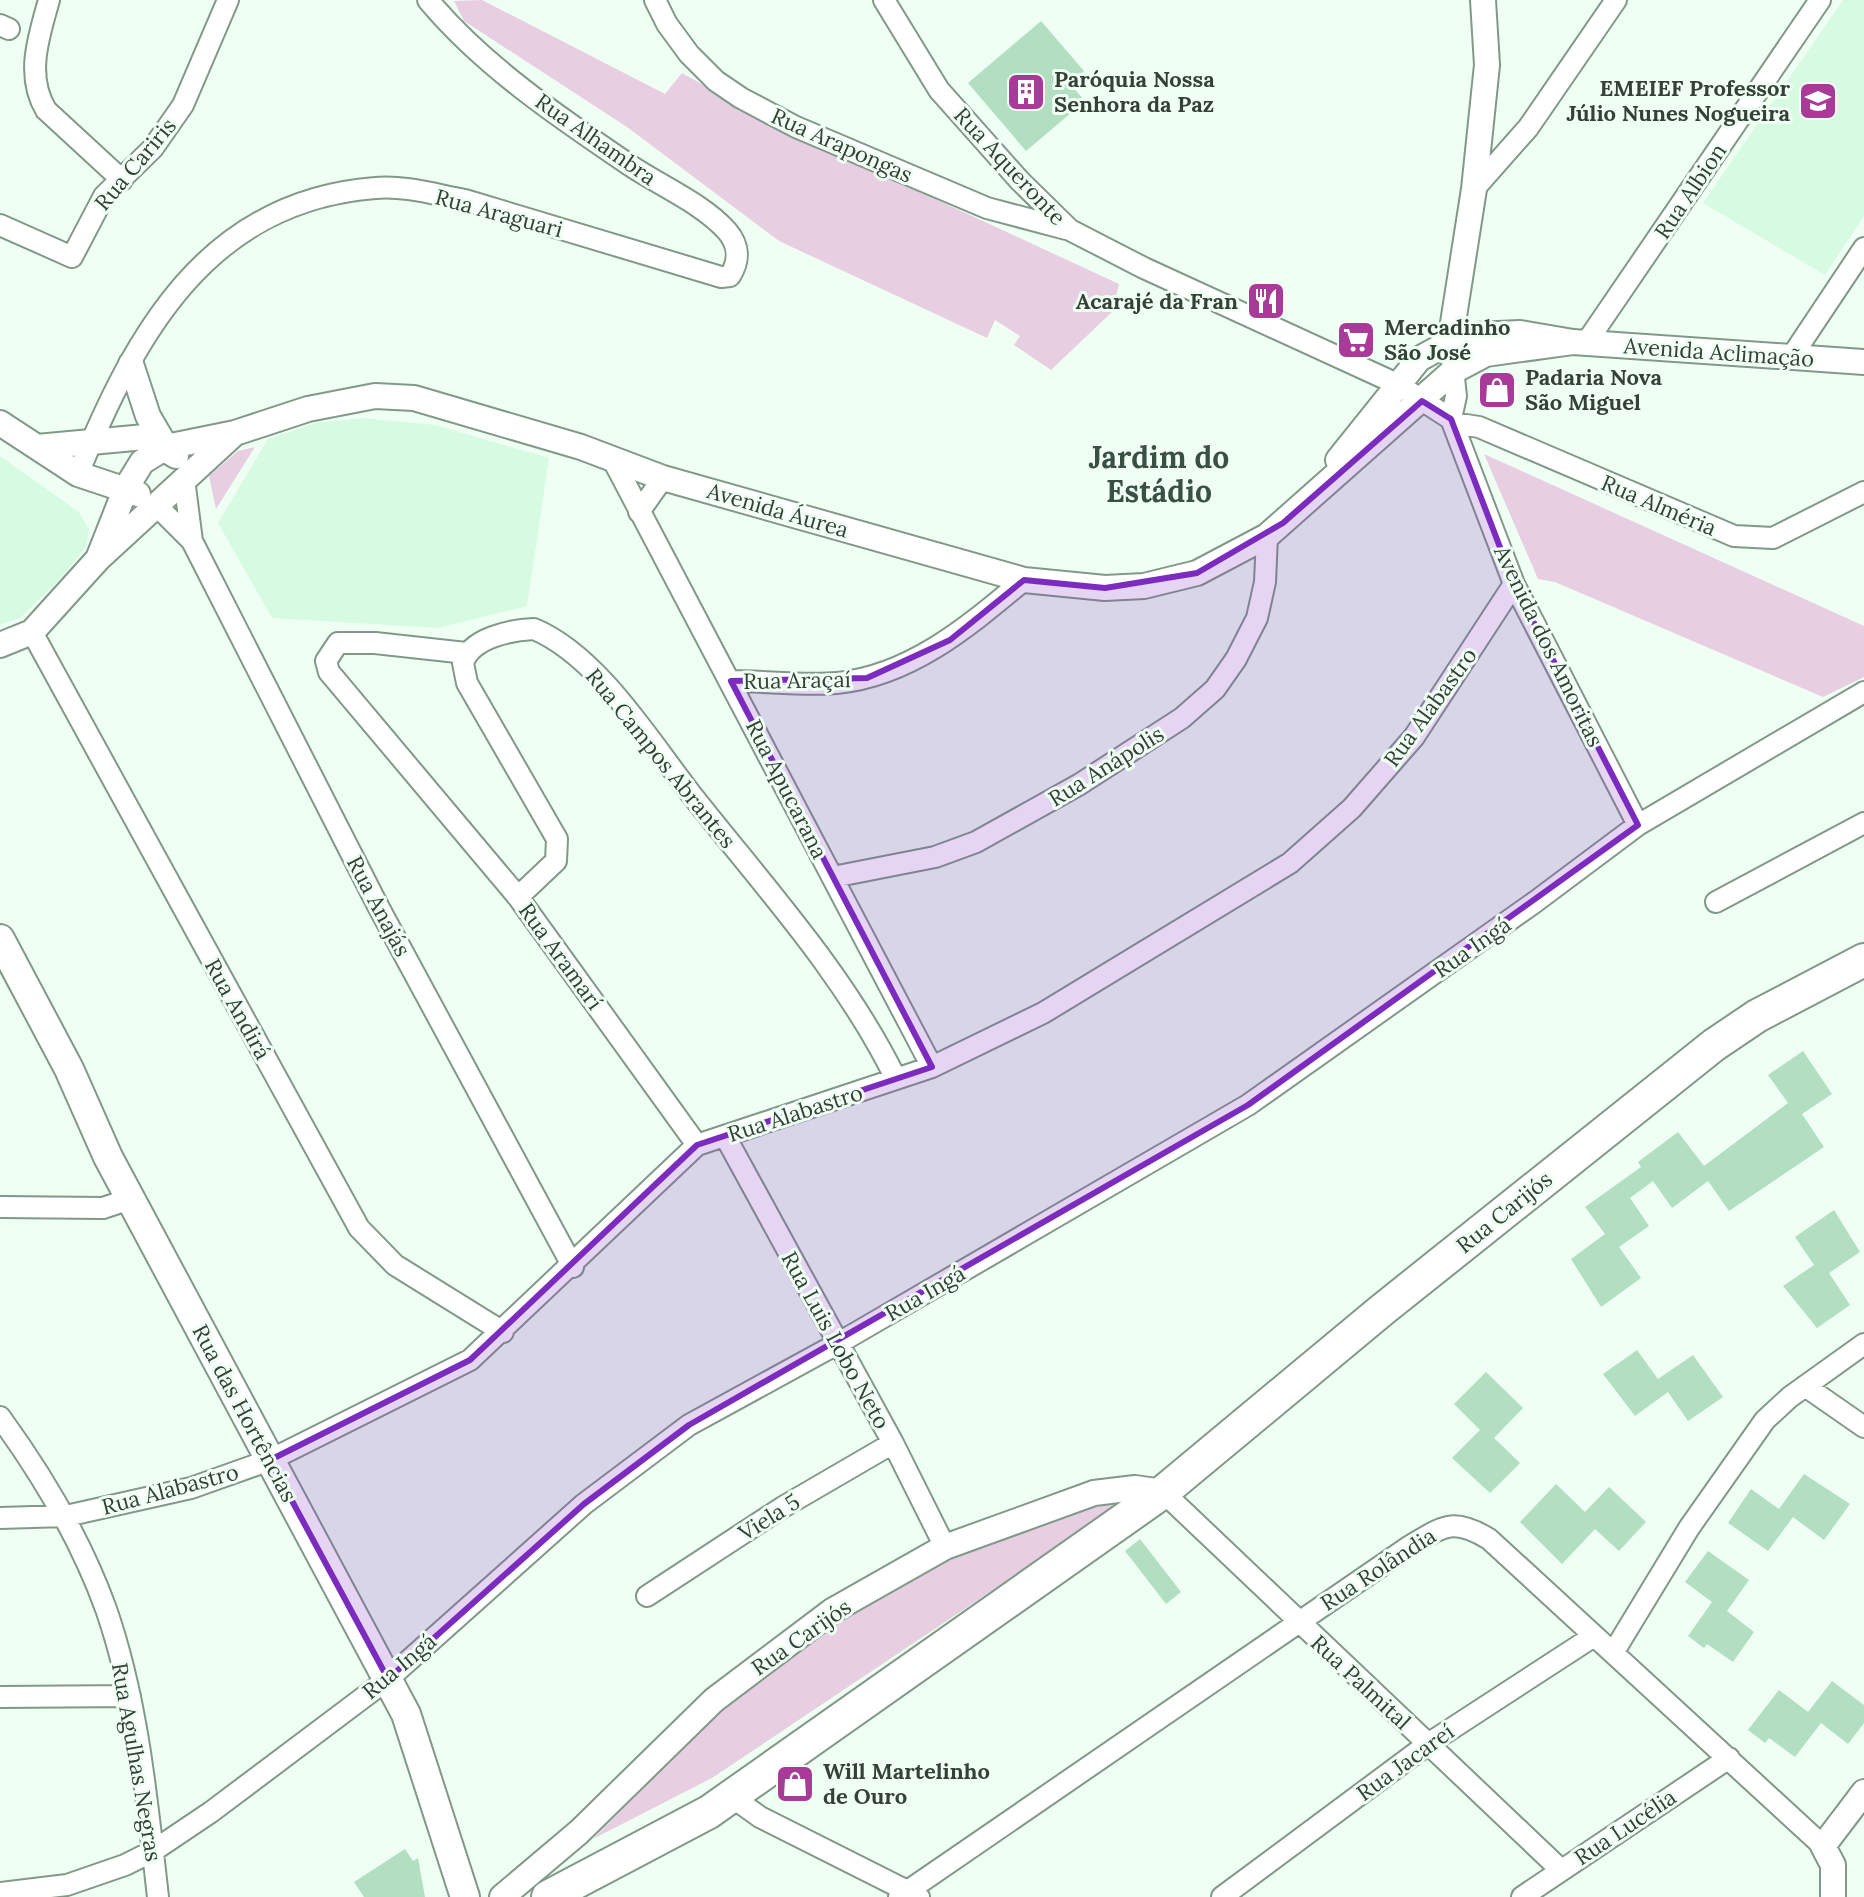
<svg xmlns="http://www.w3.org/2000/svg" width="1864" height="1897" font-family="Lora,serif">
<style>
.built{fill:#d7fae2}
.green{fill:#e7cee0}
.building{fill:#b2dfc1}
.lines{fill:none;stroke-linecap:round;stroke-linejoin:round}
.minor-casing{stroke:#809988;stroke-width:24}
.tertiary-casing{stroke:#809988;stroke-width:28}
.secondary-casing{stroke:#809988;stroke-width:32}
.primary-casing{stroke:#809988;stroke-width:36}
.minor{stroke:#fff;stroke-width:20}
.tertiary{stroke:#fff;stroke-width:24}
.secondary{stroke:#fff;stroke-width:28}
.primary{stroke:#fff;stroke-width:32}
.marked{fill:#7b2cbf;fill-opacity:0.2;stroke:#7b2cbf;stroke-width:6;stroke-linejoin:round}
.labels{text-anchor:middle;stroke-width:6;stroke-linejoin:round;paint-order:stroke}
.poi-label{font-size:22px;font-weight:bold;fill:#354038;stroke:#effff3;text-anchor:start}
.street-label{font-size:22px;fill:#354038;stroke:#effff3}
.district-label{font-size:30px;font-weight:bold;fill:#3a5142;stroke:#effff3}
</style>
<rect width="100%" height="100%" fill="#effff3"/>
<path class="built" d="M1843 0H1864V216L1825 275 1703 203Z
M362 418 435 425 549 458 527 606 438 628 272 618 218 523 268 439 316 423Z
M0 456 79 512 89 530 86 547 57 582 20 618 0 625Z"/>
<path class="green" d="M482 0 665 94 682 73 773 124 1119 284 1112 312 1051 370 1014 345 1020 336 995 320 987 338 779 241 627 127 464 21 454 1Z
M255 447 216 509 209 476 238 451Z
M1484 454 1864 626V677L1823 697 1555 582 1538 579Z
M1118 1499 1102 1517 712 1778 593 1839 726 1704 842 1621 959 1552 1038 1522Z"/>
<path class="building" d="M1041 21 1084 71 1070 84 1085 101 1026 151 968 83Z
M1803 1051 1832 1094 1802 1114 1824 1147 1729 1211 1708 1181 1672 1208 1653 1181 1630 1198 1649 1226 1619 1247 1641 1278 1601 1307 1571 1259 1605 1234 1585 1207 1641 1167 1638 1162 1678 1132 1704 1166 1788 1103 1768 1075Z
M1834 1210 1860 1252 1829 1273 1850 1305 1817 1328 1783 1286 1814 1265 1795 1237Z
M1637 1350 1658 1379 1693 1355 1723 1397 1688 1421 1668 1392 1635 1416 1603 1374Z
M1486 1372 1523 1408 1494 1438 1520 1463 1490 1493 1452 1458 1480 1430 1454 1404Z
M1804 1474 1850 1504 1824 1540 1793 1517 1768 1551 1728 1523 1751 1489 1779 1509Z
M1556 1484 1585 1512 1609 1487 1646 1522 1619 1551 1595 1529 1562 1564 1520 1522Z
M1140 1539 1181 1592 1166 1604 1125 1551Z
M1708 1551 1749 1580 1727 1611 1754 1632 1733 1662 1707 1644 1704 1648 1688 1636 1712 1602 1685 1582Z
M1832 1681 1864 1705V1723L1848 1744 1821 1723 1795 1757 1769 1738 1765 1743 1748 1730 1779 1690 1808 1712Z
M405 1849 413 1861 418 1858 425 1897H364L354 1882Z"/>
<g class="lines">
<defs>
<path id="minor" d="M49 0C39 36 25 75 46 110L122 180
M655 0 667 24 689 54 716 81 741 98 796 127 987 208 1066 229
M884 0 939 90 1020 181 1070 230 1144 268 1397 384 1451 419
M0 25 9 29
M1474 189 1528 128 1616 0
M0 225 72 257 104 196 153 148 183 105 228 0
M1450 342 1456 396 1451 419 1514 584 1638 825
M1586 343 1820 0
M1792 356 1864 248
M1453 423 1479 427 1734 536 1773 538 1864 492
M614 462 932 1067
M78 474C135 334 207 201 375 188 404 185 437 195 465 200L721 277 730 276C740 260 739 245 727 231 703 204 661 186 631 166 560 118 483 66 428 0
M184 479 192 541
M157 506 192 541 379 908 573 1267
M639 512 663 478
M32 632 359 1228 395 1265 503 1332
M466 653 375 643H338L326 661 329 672 518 897 697 1145
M731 681C766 681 803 686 837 683 911 676 970 625 1024 580
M833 877 935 857 976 842 1080 784 1182 718 1215 689 1236 659 1257 618 1265 582 1267 536
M518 897 556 861 557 839 467 683 463 663C471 638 510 630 534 629 599 656 652 745 695 799 767 890 845 975 896 1079
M1716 902 1864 823
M725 1136 893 1443 945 1547
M0 1207 103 1208 130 1199
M1805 1386 1864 1427
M0 1417C43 1476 81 1540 106 1609 138 1701 147 1801 158 1897
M1163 1492 1561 1870
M0 1518 66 1516 191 1488 270 1460 470 1360 697 1145 932 1067 1043 1013 1290 863 1352 808 1414 737 1514 584
M647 1596 783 1507 893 1443
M1613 1653 1689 1528 1765 1420 1790 1397 1864 1344
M0 1697 130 1696
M732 1797 760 1817 919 1897
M0 1893 67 1885 125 1865 153 1851 211 1812 388 1679 584 1504 689 1425 837 1344 1248 1105 1535 902 1638 825 1864 692
M899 1897 1410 1546C1444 1526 1453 1517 1489 1539L1823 1846
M1222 1897 1428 1744 1594 1636
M1522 1897 1729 1758"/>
<path id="tertiary" d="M1450 342 1474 189 1487 65 1483 0
M131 364 148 416 166 447
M0 423 78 474 138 494
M37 447 145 437 176 456
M1338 460 1419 359 1450 342 1475 335 1520 333 1573 342 1864 362
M98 559 126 488 142 462 166 447 235 433 308 409 375 396 414 398 581 447 663 478 1024 580 1105 588 1144 586 1197 573 1267 536 1452 372 1486 354 1573 342
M0 645 32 632 98 559 235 433
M502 1897 579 1832 714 1700 832 1611 945 1547 1094 1493 1135 1488 1163 1492
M1833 1897V1865L1823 1846 1864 1792"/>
<path id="secondary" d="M0 939 69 1069 108 1157 406 1714 465 1897"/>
<path id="primary" d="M548 1897 709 1812 1163 1492 1382 1310 1714 1045 1757 1016 1864 960"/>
</defs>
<use href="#minor" class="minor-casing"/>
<use href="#tertiary" class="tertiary-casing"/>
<use href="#secondary" class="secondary-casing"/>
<use href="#primary" class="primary-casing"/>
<use href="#minor" class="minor"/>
<use href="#tertiary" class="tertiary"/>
<use href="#secondary" class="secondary"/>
<use href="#primary" class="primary"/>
</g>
<path class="marked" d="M1422 401 1451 419 1514 584 1638 825 1248 1105 689 1425 584 1504 388 1679 270 1460 470 1360 697 1145 932 1067 731 681 867 678 950 640 1024 580 1105 588 1197 573 1283 523Z"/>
<defs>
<symbol id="building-square" viewBox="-11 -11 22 22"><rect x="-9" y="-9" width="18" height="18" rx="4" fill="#aa3a98" stroke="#effff3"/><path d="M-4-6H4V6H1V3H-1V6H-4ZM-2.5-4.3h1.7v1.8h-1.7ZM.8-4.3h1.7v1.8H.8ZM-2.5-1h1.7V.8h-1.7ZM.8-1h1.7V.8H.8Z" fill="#fff"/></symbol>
<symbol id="school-square" viewBox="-11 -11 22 22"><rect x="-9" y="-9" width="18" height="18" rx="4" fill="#aa3a98" stroke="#effff3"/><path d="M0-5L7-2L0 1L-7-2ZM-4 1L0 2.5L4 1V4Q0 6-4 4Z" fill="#fff"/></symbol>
<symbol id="restaurant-square" viewBox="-11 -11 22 22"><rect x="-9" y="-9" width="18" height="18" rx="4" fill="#aa3a98" stroke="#effff3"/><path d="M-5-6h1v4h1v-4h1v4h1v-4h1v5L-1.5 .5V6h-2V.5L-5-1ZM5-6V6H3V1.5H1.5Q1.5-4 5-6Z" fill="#fff"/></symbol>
<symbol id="supermarket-square" viewBox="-11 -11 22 22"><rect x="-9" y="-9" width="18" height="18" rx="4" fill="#aa3a98" stroke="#effff3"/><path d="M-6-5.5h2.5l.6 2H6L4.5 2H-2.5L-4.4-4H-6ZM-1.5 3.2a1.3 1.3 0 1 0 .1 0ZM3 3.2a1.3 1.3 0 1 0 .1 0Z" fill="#fff"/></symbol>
<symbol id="shop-square" viewBox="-11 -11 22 22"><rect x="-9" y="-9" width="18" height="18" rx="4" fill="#aa3a98" stroke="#effff3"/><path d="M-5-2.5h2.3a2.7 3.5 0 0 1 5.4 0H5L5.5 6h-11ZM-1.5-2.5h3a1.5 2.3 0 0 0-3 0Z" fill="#fff"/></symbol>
</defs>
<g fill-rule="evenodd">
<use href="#building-square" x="1004" y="70" width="44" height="44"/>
<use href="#school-square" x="1796" y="79" width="44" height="44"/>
<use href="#restaurant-square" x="1244" y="279" width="44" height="44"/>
<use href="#supermarket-square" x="1334" y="318" width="44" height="44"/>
<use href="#shop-square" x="1475" y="368" width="44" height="44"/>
<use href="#shop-square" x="773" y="1762" width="44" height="44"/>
</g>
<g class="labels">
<g class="poi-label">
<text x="1054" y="87">Paróquia Nossa<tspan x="1054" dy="25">Senhora da Paz</tspan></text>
<text x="1790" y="96" text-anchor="end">EMEIEF Professor<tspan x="1790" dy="25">Júlio Nunes Nogueira</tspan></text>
<text x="1238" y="309" text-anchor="end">Acarajé da Fran</text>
<text x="1384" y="335">Mercadinho<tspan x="1384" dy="25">São José</tspan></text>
<text x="1525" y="385">Padaria Nova<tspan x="1525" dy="25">São Miguel</tspan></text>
<text x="823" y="1779">Will Martelinho<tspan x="823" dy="25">de Ouro</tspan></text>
</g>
<g class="street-label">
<text transform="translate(596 139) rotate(35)" y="8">Rua Alhambra</text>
<text transform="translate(842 145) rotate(24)" y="8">Rua Arapongas</text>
<text transform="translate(135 164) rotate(-50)" y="8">Rua Cariris</text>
<text transform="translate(1010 166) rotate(47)" y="8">Rua Aqueronte</text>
<text transform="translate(1690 191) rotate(-56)" y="8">Rua Albion</text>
<text transform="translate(499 213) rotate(15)" y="8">Rua Araguari</text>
<text transform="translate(1719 352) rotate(4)" y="8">Avenida Aclimação</text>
<text transform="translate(1659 505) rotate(23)" y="8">Rua Alméria</text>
<text transform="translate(778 510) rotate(16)" y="8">Avenida Áurea</text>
<text transform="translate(1549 646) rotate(64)" y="8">Avenida dos Amoritas</text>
<text transform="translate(797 680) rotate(-1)" y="8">Rua Araçaí</text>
<text transform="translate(1430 707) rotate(-54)" y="8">Rua Alabastro</text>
<text transform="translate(661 758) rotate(51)" y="8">Rua Campos Abrantes</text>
<text transform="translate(1106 766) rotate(-32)" y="8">Rua Anápolis</text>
<text transform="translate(787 789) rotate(63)" y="8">Rua Apucarana</text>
<text transform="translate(379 906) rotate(62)" y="8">Rua Anajás</text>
<text transform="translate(1472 947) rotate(-35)" y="8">Rua Ingá</text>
<text transform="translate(561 956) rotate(54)" y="8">Rua Aramarí</text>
<text transform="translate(238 1009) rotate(61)" y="8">Rua Andirá</text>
<text transform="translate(795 1113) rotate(-18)" y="8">Rua Alabastro</text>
<text transform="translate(1504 1212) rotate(-39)" y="8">Rua Carijós</text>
<text transform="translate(925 1293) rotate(-30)" y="8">Rua Ingá</text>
<text transform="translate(836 1340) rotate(61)" y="8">Rua Luis Lobo Neto</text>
<text transform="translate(245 1413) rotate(62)" y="8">Rua das Hortências</text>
<text transform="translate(170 1489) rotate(-15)" y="8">Rua Alabastro</text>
<text transform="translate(769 1517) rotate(-32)" y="8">Viela 5</text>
<text transform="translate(1378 1569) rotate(-33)" y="8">Rua Rolândia</text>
<text transform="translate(801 1637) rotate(-35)" y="8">Rua Carijós</text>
<text transform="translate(399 1666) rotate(-40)" y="8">Rua Ingá</text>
<text transform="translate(1361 1682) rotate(43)" y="8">Rua Palmital</text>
<text transform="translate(137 1762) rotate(80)" y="8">Rua Agulhas Negras</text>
<text transform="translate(1405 1762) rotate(-36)" y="8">Rua Jacareí</text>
<text transform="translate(1625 1827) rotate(-34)" y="8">Rua Lucélia</text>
</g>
<g class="district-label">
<text x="1159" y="468">Jardim do<tspan x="1159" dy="34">Estádio</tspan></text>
</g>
</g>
</svg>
